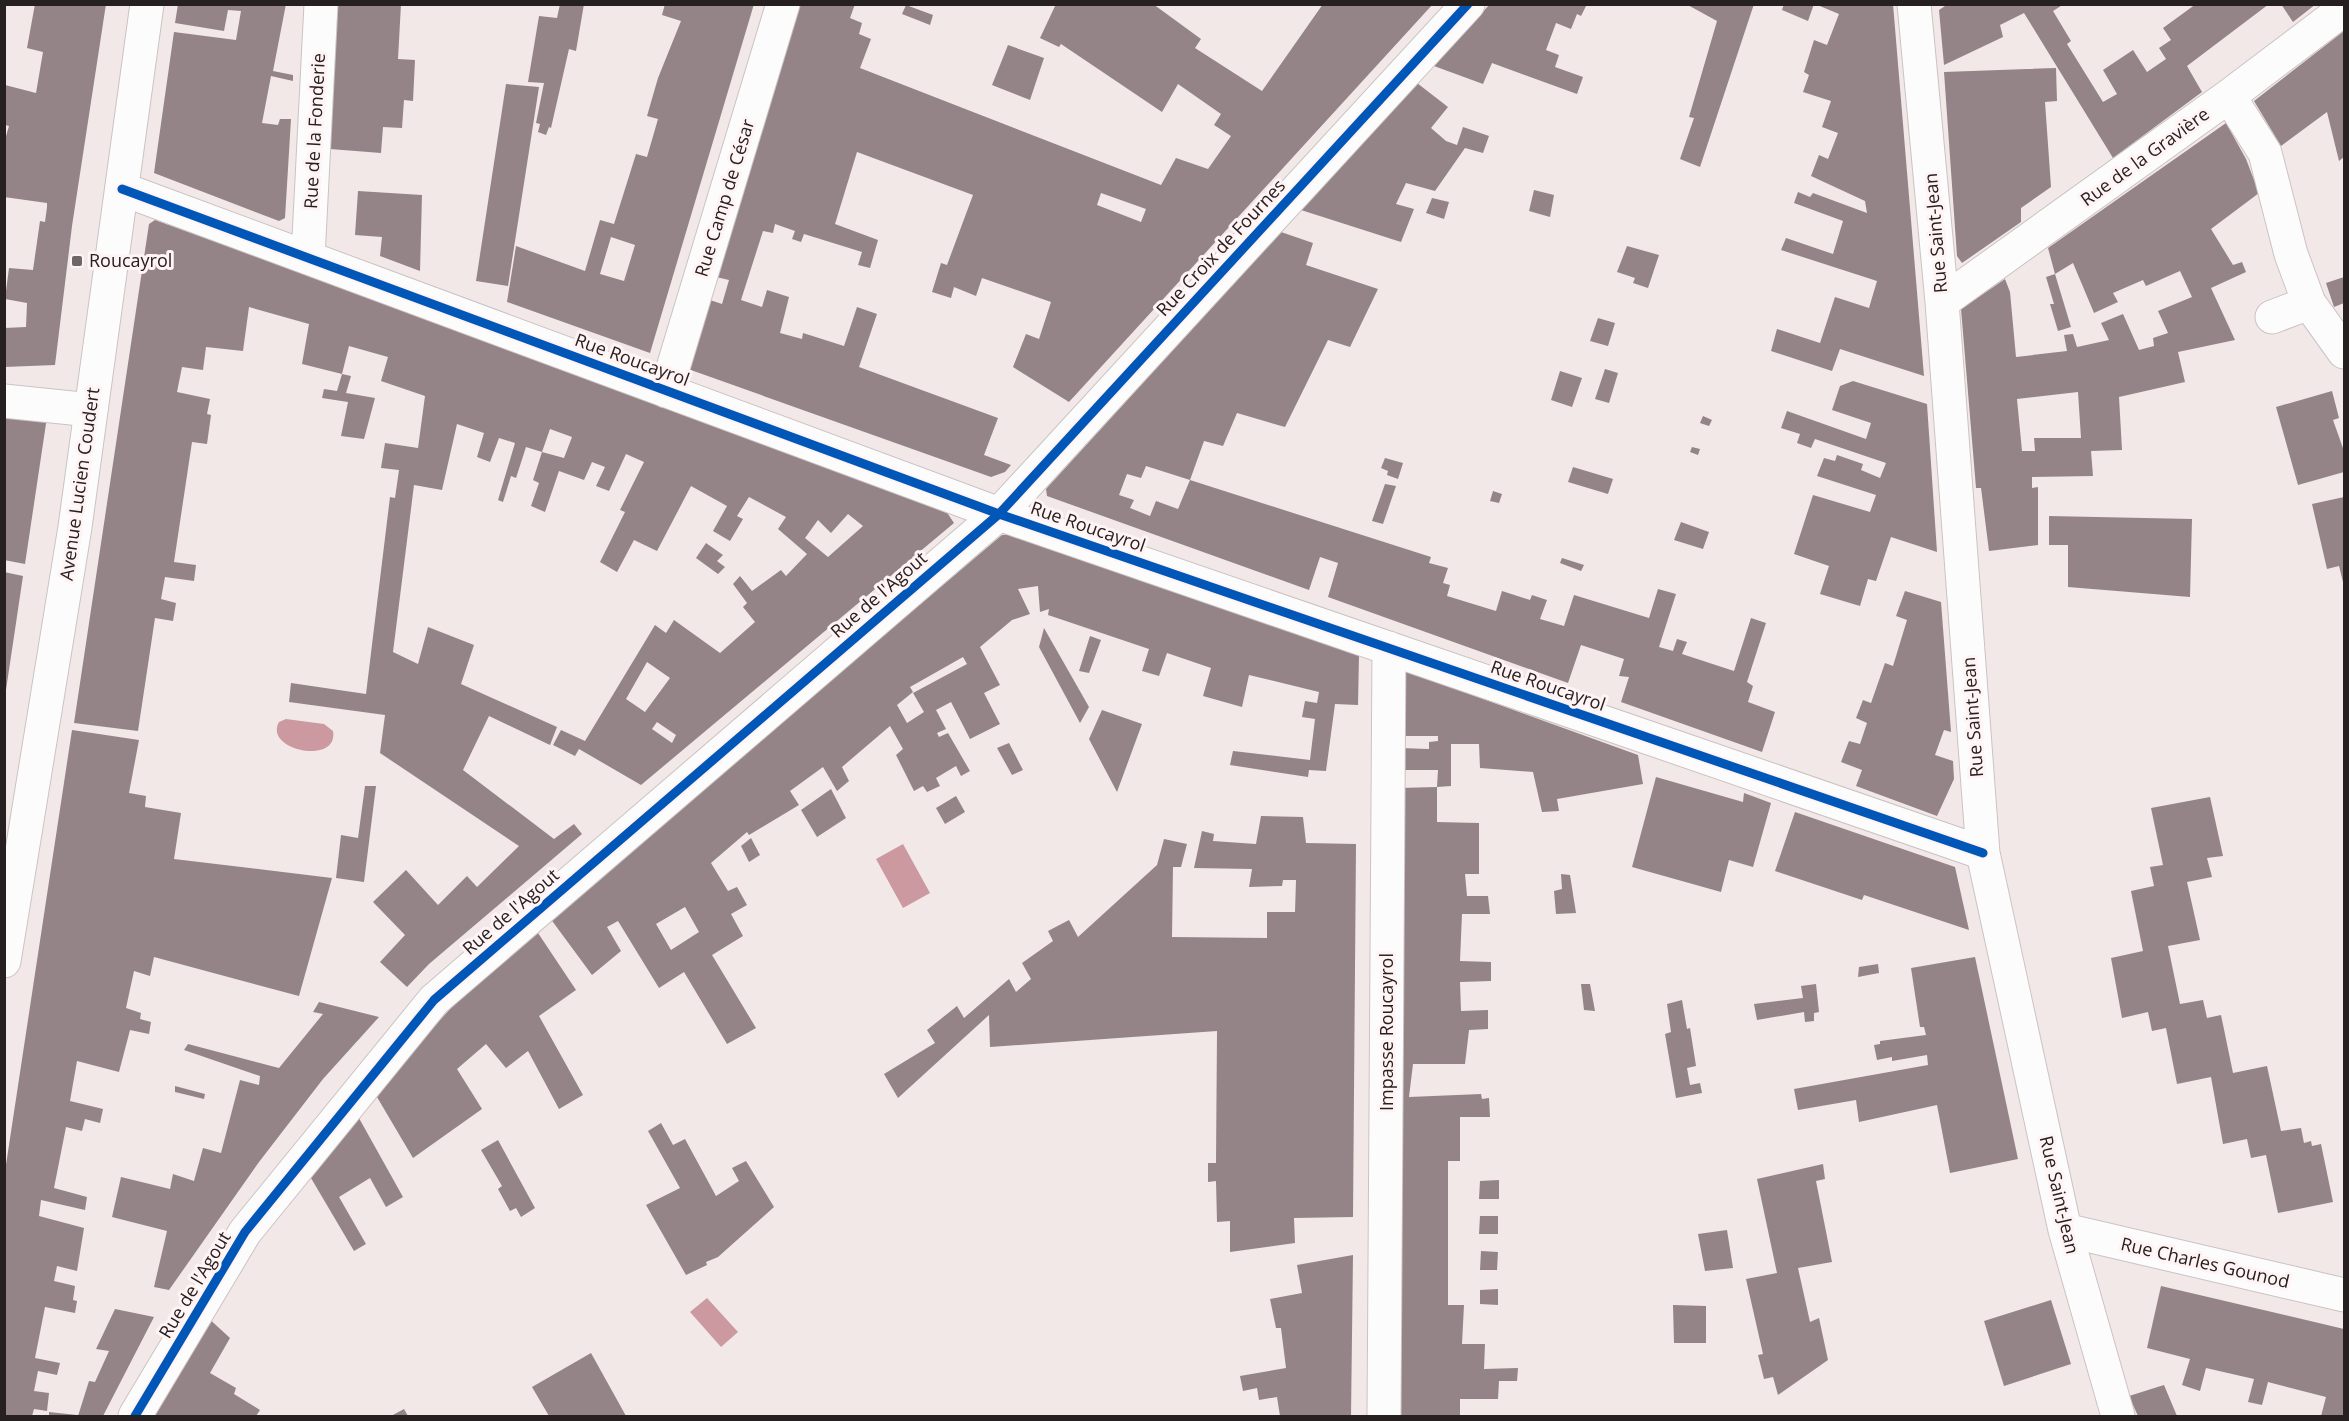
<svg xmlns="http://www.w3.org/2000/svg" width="2349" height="1421" font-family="'Open Sans',sans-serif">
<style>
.water{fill:#cc99a0}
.building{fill:#948487;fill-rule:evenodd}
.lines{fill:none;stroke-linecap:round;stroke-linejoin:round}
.street-casing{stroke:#cbc3c3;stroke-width:35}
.secondary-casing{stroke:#cbc3c3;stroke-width:35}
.street{stroke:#fdfcfc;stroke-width:33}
.secondary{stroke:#fdfcfc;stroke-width:33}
.cycleway-casing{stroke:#fff3f4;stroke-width:13}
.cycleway{stroke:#0057b8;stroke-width:9}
.poi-dot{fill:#6e6667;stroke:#fff3f4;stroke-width:2}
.labels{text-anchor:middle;stroke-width:6;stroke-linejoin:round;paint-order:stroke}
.street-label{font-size:18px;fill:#272021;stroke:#fff3f4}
.poi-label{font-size:18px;fill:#272021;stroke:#fff3f4;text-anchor:start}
</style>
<rect width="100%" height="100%" fill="#f2e8e8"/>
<path class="water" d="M286 719 324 724 333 731C339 766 263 750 279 722Z
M903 844 930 893 903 908 876 859Z
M707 1298 738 1332 721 1347 690 1312Z"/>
<path class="building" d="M35 4H106L72 226 55 365 4 367V328L26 327 27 303 5 299 9 268 33 270 40 221 45 222 47 207V203L4 197V143L9 126 5 125V85L36 93 43 52 27 48Z
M178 4H286L273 71 293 75V81L271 76 262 123 278 125 280 119H291L285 218 279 221 154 173 174 32 236 40 241 11 228 10 224 31 175 23Z
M338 4H401L398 59 415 60 413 101 404 100 402 128 383 127 381 153 330 149Z
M560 4H584L576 51 569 49 551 128 549 127 546 135 538 132 540 124 536 123 544 83 528 82 539 16 557 18Z
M665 4H754L650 353 507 302 516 246 585 271 600 220 614 224 636 154 647 157 658 119 647 116 658 78 681 21 662 15ZM611 237 635 245 624 281 600 274Z
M799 4H855L850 18 862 23 859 34 871 39 860 68 1161 185 1176 158 1208 169 1231 136 1214 125 1221 114 1178 84 1162 112 1061 44 1059 47 1040 38 1056 4H1153L1201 39 1195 48 1262 91 1323 4H1433L1069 402 1013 367 1026 334 1039 339 1051 302 982 278 976 296 954 287 951 298 932 292 941 263 947 265 973 195 857 152 835 224 878 240 870 268 858 265 862 252 804 234 801 242 792 239 795 231 775 224 773 233 763 231 741 300 762 307 767 290 789 297 780 333 802 339 803 333 844 346 857 307 877 314 859 367 998 418 984 455 1011 465 1005 472 991 477 688 369 710 300 722 304 729 280 716 277ZM1101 193 1146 209 1141 222 1097 205Z
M1490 4H1587L1581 16 1577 14 1571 29 1556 23 1546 50 1559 55 1555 67 1583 77 1577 94 1492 63 1483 84 1434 66Z
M1686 4H1754L1700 167 1680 159 1694 118 1689 117 1717 21Z
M1784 4H1814L1808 21 1782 10Z
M1815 4H1893L1924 376 1840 349 1832 371 1771 351 1777 329 1820 343 1835 297 1869 308 1877 281 1781 250 1786 238 1833 254 1843 221 1794 203 1798 192 1810 197 1813 193 1867 213 1865 201 1811 176 1819 155 1828 159 1838 133 1822 127 1831 101 1803 92 1809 75 1804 72 1814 40 1827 45 1839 14Z
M1948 4H2064L2053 11 2071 41 2067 44 2103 102 2117 94 2103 70 2133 50 2147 72 2166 59 2159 48 2171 40 2163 28 2196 4H2269L2187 66 2202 92 2113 158 2024 13 2000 25 2003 37 1944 65 1939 10Z
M2281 4H2316L2293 22Z
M906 5 933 15 930 25 902 14Z
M2344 31V157L2339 161 2327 112 2281 146 2254 101Z
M1008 45 1044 58 1030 100 992 85Z
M2056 68 2057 101 2045 102 2051 187 2021 208V222L1962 263 1957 256 1944 72Z
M1417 83 1448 107 1431 128 1446 141 1457 145 1463 127 1489 136 1483 153 1465 148 1435 191 1406 183 1396 204 1414 209 1401 242 1301 210Z
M506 84 539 87 508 286 476 281Z
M2226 123 2246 159 2259 193 2211 229 2233 265 2242 262 2246 272 2211 288 2235 340 2178 352 2185 382 2119 397 2122 450 2091 451 2093 476 2032 477V488L2038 487V545L1989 551 1981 488H1976L1961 309 2005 279 2010 292 2016 357 2067 351 2064 335 2073 334 2077 347 2109 340 2101 323 2123 314 2139 350 2154 346 2153 338 2168 333 2158 311 2192 297 2180 271 2146 286 2143 280 2113 293 2118 302 2094 313 2073 263 2055 274 2048 248ZM2078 392 2081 438H2034L2035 451H2022L2017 399Z
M1534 190 1554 195 1550 217 1529 211Z
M358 191 422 195 420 271 380 256 382 237 355 235Z
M1432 198 1449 202 1444 219 1426 213Z
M155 220 940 502 954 523 641 785 579 749 575 756 553 745 561 730 585 741 655 625 666 633 674 620 720 653 755 622 743 607 747 603 733 584 740 576 752 591 781 570 786 576 807 554 778 529 786 517 749 497 737 516 743 519 730 541 713 531 727 506 691 486 657 551 634 540 617 572 600 562 625 512 620 510 644 462 626 454 609 491 596 486 605 467 592 462 584 480 559 471 545 512 531 506 539 483 533 480 542 452 526 447 516 478 511 476 503 502 498 500 515 443 499 438 490 462 477 457 484 433 457 424 442 490 414 485 393 652 418 664 428 627 474 645 461 684 557 727 550 745 489 716 463 770 554 839 574 824 582 834 429 964 407 987 380 962 405 935 373 902 406 870 438 905 467 876 477 887 519 846 380 753 385 715 289 702 291 683 366 694 390 497 395 498 399 470 381 468 385 443 418 448 425 396 381 381 388 357 349 346 342 374 302 364 309 324 249 307 243 351 206 347 203 370 182 367 177 392 210 399 207 414 211 415 207 444 192 442 174 562 196 565 194 581 165 577 161 599 176 603 173 621 155 618 138 731 74 723 149 224ZM550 429 572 437 564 458 542 452ZM848 514 863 526 828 557 805 538 818 520 831 533ZM647 662 670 678 645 712 626 699ZM657 722 676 735 672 743 652 729Z
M1281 232 1313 243 1306 265 1378 289 1350 347 1328 340 1285 427 1237 413 1223 446 1204 441 1190 480 1146 466 1141 478 1127 474 1119 495 1134 500 1130 508 1150 516 1156 501 1178 509 1190 480 1431 557 1429 563 1448 568 1443 583 1450 585 1447 596 1496 611 1502 591 1530 600 1532 595 1547 600 1540 619 1564 626 1574 595 1649 618 1658 589 1676 594 1659 647 1673 651 1677 639 1687 642 1682 654 1734 671 1751 618 1766 623 1747 682 1753 686 1748 702 1775 712 1762 752 1621 702 1629 677 1619 676 1624 659 1581 645 1568 683 1328 597 1338 563 1320 557 1309 590 1047 496 1046 489Z
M1627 246 1659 255 1648 288 1633 283 1635 278 1617 272Z
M2055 274 2071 327 2058 331 2050 304H2054L2046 277Z
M2344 277V303L2334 307 2326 283Z
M1598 318 1615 323 1608 346 1590 341Z
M1605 369 1618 373 1609 403 1595 399Z
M1560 371 1582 378 1572 407 1551 400Z
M342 374 351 376 346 393 375 398 364 439 341 436 348 402 322 398 324 389 337 391Z
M1853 381 1927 404 1937 552 1891 537 1876 581 1868 579 1860 606 1820 594 1829 566 1794 554 1813 495 1870 512 1876 495 1817 476 1824 458 1835 461 1837 455 1863 464 1861 470 1880 478 1886 463 1815 439 1811 448 1797 443 1800 434 1781 428 1787 411 1866 439 1871 423 1832 410 1840 386Z
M2332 391 2339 418 2333 420 2344 451V472L2298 485 2276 407Z
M4 416 47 417 25 564 4 560Z
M1703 416 1712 420 1709 426 1700 423Z
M1692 447 1700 449 1698 455 1690 452Z
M1385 458 1403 463 1398 479 1387 475 1388 471 1381 468Z
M1573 467 1613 479 1608 494 1568 482Z
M1385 484 1396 486 1383 524 1372 521Z
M1493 491 1502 494 1499 503 1490 501Z
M2344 497V586L2339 566 2327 569 2312 504Z
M2049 516 2192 519 2190 597 2068 587V545H2049Z
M1681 522 1709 532 1703 549 1674 540Z
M1022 534 1356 653 1359 656 1358 705 1335 704 1326 771 1309 770 1308 777 1230 765 1233 751 1310 760 1315 719 1302 717 1305 701 1317 703 1319 692 1249 675 1242 707 1203 696 1211 668 1167 653 1159 676 1142 671 1149 649 1048 615 1049 609 1040 612 1038 586 1018 589 1030 614 1012 620 980 647 1000 685 984 693 1000 724 970 739 951 702 936 710 946 729 937 733 939 737 948 733 970 771 961 776 956 766 936 778 940 786 927 792 923 786 914 791 896 755 903 749 890 726 842 767 849 781 837 791 823 767 790 791 799 805 749 835 747 832 711 863 728 891 737 887 747 905 731 914 743 936 712 955 756 1028 727 1044 684 972 659 988 618 921 607 927 621 951 592 975 550 918 1002 535ZM963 657 967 664 913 693 924 712 907 723 897 705 913 692 910 687ZM685 907 699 932 671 950 656 924Z
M706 543 723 555 717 561 725 567 718 574 696 558Z
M1562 558 1584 565 1581 571 1560 563Z
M4 572 23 576 6 690 4 689Z
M1905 591 1941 602 1951 732 1944 730 1935 755 1953 761 1954 779 1937 816 1856 786 1862 770 1841 762 1849 741 1860 744 1867 723 1856 718 1863 700 1871 703 1885 663 1893 666 1907 620 1896 616Z
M1044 628 1089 707 1080 723 1039 647Z
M1090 636 1101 640 1089 673 1079 671Z
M1406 671 1638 755 1643 784 1557 799 1559 811 1542 812 1533 772 1480 768 1479 744H1451V786L1437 787V822L1479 823V874H1465L1467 896H1488L1490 914H1462L1460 961 1491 962V981L1460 982 1461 1011 1488 1010V1029L1469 1030 1465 1064H1413L1409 1097 1481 1094 1482 1099 1489 1098 1490 1117H1460V1161H1448V1305H1464L1462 1344H1485L1484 1369 1518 1368 1517 1381H1499L1498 1399H1460V1416H1394L1399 788 1437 787 1438 770H1400V748L1429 749V742L1438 741V736H1401V674Z
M1102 710 1142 724 1117 792 1089 739Z
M72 730 139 740 129 793 146 796 145 807 181 813 174 859 332 878 299 996 154 957 150 976 134 971 126 1008 141 1013 140 1019 151 1022 149 1034 130 1030 119 1072 77 1061 70 1101 103 1109 100 1123 85 1119 82 1131 66 1127 54 1188 87 1197 85 1210 41 1200 39 1216 84 1228 77 1271 57 1266 54 1281 75 1286 73 1300 77 1301 75 1313 45 1307 35 1358 60 1363 57 1375 38 1371 34 1391 49 1393 47 1411 34 1409 32 1416H4V1178Z
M1009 743 1023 770 1012 775 997 748Z
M1656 777 1743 802 1744 793 1771 803 1753 867 1729 860 1721 892 1632 867Z
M365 786H376L364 882 336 878 341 835 358 838Z
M831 789 846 818 817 837 801 810Z
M956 796 965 812 945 824 936 808Z
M2210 797 2223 856 2207 858 2212 877 2187 882 2200 940 2168 946 2180 1004 2203 1000 2207 1018 2221 1015 2233 1073 2267 1066 2281 1131 2301 1128 2304 1143 2311 1141 2312 1146 2321 1144 2333 1202 2278 1213 2266 1155 2251 1158 2247 1139 2223 1144 2211 1077 2177 1084 2166 1028 2152 1031 2148 1012 2122 1018 2111 958 2143 951 2131 891 2154 886 2150 867 2163 865 2151 808Z
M1795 812 1955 867 1969 930 1864 895 1862 900 1775 871Z
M1261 816 1303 817 1306 843 1356 844 1353 1217 1294 1218 1295 1243 1230 1252V1221L1217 1222 1216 1181 1208 1182V1163H1216L1217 1031 990 1047 989 1015 898 1098 884 1074 935 1043 927 1030 957 1006 964 1018 1009 979 1016 992 1031 979 1022 963 1053 941 1048 931 1069 920 1078 937 1157 865 1164 839 1187 844 1181 867H1173L1172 937 1267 938V912H1295L1296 880H1283L1282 886 1249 887 1252 869 1194 868 1202 831 1214 834 1213 841 1256 844Z
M751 838 760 855 749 862 741 846Z
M1561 874 1570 875 1576 913 1556 914 1554 891 1562 889Z
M536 930 576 990 539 1016 583 1095 559 1109 528 1051 506 1068 486 1044 457 1069 482 1109 413 1158 374 1092 474 983Z
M1975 957 2018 1159 1950 1173 1937 1105 1859 1122 1856 1100 1798 1110 1794 1089 1928 1065 1927 1055 1892 1061V1057L1877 1060 1874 1045 1880 1044V1041L1926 1035 1924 1027H1920L1911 968Z
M1878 964 1879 973 1858 977 1859 967Z
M1581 984H1590L1595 1011 1584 1010Z
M1816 984 1819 1012 1814 1013V1021L1805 1022 1804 1012 1757 1020 1754 1004 1803 998 1801 986Z
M1682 1000 1687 1029 1690 1028 1696 1066 1687 1068 1690 1085 1700 1083 1702 1093 1676 1098 1665 1034 1671 1032 1667 1004Z
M319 1002 379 1017 323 1079 259 1162 169 1290 154 1287 167 1231 112 1217 121 1177 170 1189 173 1174 194 1181 203 1148 221 1153 240 1080 259 1085 260 1076 184 1050 188 1044 279 1068 323 1014 313 1012Z
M175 1086 205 1094 204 1099 175 1092Z
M355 1111 403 1197 386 1207 370 1178 339 1197 366 1244 354 1251 308 1173Z
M661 1123 673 1145 685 1139 716 1196 739 1181 732 1168 746 1161 774 1207 718 1257 706 1262 707 1265 686 1275 646 1205 680 1188 648 1131Z
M498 1140 535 1208 521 1217 516 1208 510 1211 498 1189 502 1186 481 1150Z
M1823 1164 1825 1179 1816 1181 1832 1262 1798 1268 1810 1322 1819 1318 1828 1360 1778 1395 1773 1377 1764 1379 1758 1355 1763 1354 1746 1279 1777 1273 1757 1179Z
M1499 1180V1199H1479L1480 1181Z
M1480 1216H1498V1234H1479Z
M1727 1230 1733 1268 1705 1271 1698 1234Z
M1481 1251 1498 1252 1497 1270H1480Z
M1353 1255 1351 1416H1280L1277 1397 1259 1400 1257 1388 1243 1391 1240 1376 1286 1368 1281 1328H1276L1270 1299 1302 1293 1297 1265Z
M2161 1286 2344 1329V1416H2321L2326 1397 2268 1382 2262 1405 2248 1402 2254 1379 2206 1368 2200 1391 2182 1385 2190 1359 2147 1348Z
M1498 1289V1305L1480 1304V1290Z
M2051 1300 2071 1364 2004 1386 1984 1321Z
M1673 1305 1706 1306V1343H1674Z
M115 1309 154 1317 103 1416H78L89 1381 95 1382 109 1351 96 1349Z
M206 1316 230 1338 210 1373 236 1388 234 1394 260 1410 256 1416H149Z
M591 1353 626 1416H549L532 1387Z
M2164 1385 2177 1416H2138L2129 1396Z
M404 1409 408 1416H391Z
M49 1412 77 1415V1416H49Z"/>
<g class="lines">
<defs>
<path id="street" d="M1914 4 1942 302 1983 853 2065 1230 2118 1416
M2229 96 2265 153 2291 254 2309 303 2344 352
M122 189 999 514 1983 853
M308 258 321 4
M1942 302 2229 96 2344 9
M2272 317 2309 303
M666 391 783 4
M4 401 91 410
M2065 1230 2344 1295
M135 1416 245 1232 434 1000 999 514 1468 4
M1384 1416 1389 648"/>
<path id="secondary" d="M4 961 75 527 147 4"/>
</defs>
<use href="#street" class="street-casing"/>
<use href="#secondary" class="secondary-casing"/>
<use href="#street" class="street"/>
<use href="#secondary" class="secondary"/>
<defs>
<path id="cycleway" d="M122 189 999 514 1983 853
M135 1416 245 1232 434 1000 999 514 1468 4"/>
</defs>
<use href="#cycleway" class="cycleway-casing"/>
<use href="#cycleway" class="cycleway"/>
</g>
<rect class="poi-dot" x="71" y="255" width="12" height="12" rx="3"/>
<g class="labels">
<g class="street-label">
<text transform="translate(315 131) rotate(-87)" y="6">Rue de la Fonderie</text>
<text transform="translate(2145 157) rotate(-36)" y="6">Rue de la Gravière</text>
<text transform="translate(725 198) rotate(-73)" y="6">Rue Camp de César</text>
<text transform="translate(1936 233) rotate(-95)" y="6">Rue Saint-Jean</text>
<text transform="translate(1221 248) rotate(-47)" y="6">Rue Croix de Fournes</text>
<text transform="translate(632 360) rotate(20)" y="6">Rue Roucayrol</text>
<text transform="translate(80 484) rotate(-82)" y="6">Avenue Lucien Coudert</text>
<text transform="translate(1088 527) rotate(19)" y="6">Rue Roucayrol</text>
<text transform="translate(879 595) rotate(-41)" y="6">Rue de l'Agout</text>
<text transform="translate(1548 686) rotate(19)" y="6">Rue Roucayrol</text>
<text transform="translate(1973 717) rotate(-94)" y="6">Rue Saint-Jean</text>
<text transform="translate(511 912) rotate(-41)" y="6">Rue de l'Agout</text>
<text transform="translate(1387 1032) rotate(-90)" y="6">Impasse Roucayrol</text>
<text transform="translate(2059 1195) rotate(77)" y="6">Rue Saint-Jean</text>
<text transform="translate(2205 1263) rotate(13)" y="6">Rue Charles Gounod</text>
<text transform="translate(195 1285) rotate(-59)" y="6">Rue de l'Agout</text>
</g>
<g class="poi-label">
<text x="89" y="267">Roucayrol</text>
</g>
</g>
<rect width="2349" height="1421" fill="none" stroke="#272021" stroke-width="12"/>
</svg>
